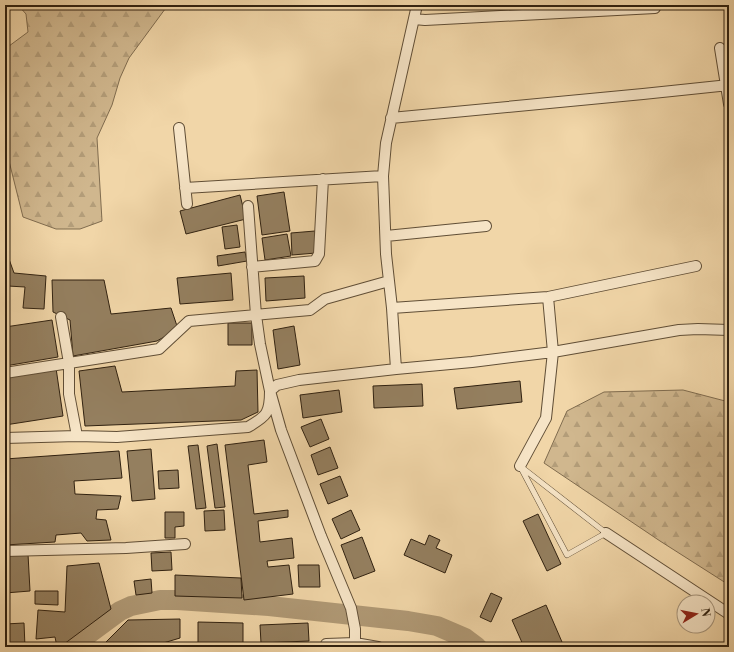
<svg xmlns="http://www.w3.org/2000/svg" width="734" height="652" font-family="'Libre Bodoni',serif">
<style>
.forest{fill:url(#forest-firs);stroke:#806c4f}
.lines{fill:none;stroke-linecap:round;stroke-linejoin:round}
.river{stroke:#af9874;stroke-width:20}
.building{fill:#947f5f;stroke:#302110}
.service-casing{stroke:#604e36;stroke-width:6}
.minor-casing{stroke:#604e36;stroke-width:12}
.service{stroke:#f6e4c6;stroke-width:5}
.minor{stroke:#f6e4c6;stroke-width:10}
</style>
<defs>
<pattern id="forest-firs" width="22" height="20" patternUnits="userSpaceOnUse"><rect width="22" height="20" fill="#d0b78e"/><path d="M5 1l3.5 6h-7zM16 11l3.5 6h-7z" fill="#b39d79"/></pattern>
</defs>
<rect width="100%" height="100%" fill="#f1d6a8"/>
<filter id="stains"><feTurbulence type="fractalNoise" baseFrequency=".005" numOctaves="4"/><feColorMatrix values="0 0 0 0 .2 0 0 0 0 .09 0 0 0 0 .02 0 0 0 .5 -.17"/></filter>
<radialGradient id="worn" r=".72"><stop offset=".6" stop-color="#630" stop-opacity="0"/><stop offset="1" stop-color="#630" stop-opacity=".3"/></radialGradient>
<path class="forest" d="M18 5H168L129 58 120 78 112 105 97 138 102 221 80 229H56L23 217 8 157 5 151V49L28 32 26 14Z
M683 390 729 402V585L660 541 544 463 567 411 604 392Z"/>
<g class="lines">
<path class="river" d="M71 647 120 611 131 606 160 600H177L269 606 408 621 437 626 465 638 477 647"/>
</g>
<path class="building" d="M284 192 290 231 262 235 257 196Z
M240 195 246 219 186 234 180 211Z
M237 225 240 247 225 249 222 227Z
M315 231 316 253 292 255 291 233Z
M287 234 291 256 265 260 262 238Z
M5 248 14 273 46 276 44 309 23 308 25 287 8 286 5 284Z
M245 252 247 261 218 266 217 256Z
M231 273 233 300 180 304 177 278Z
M304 276 305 298 266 301 265 278Z
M52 280H104L111 314 171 308 178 329 157 341 73 356 70 320 53 312Z
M52 320 58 357 5 366V327Z
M228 323H252V345H228Z
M294 326 300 365 278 369 273 330Z
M115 366 122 392 235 386 236 371 257 370 258 412 241 420 85 426 79 371Z
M56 368 63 416 5 425V377Z
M520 381 522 402 457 409 454 388Z
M422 384 423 406 374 408 373 386Z
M339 390 342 412 303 418 300 395Z
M321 419 329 439 310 447 301 427Z
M264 440 267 462 248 465 254 514 288 510V517L258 521 260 542 292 538 294 558 267 561 268 567 289 565 293 594 244 600 225 445Z
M217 444 225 507 215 508 207 446Z
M198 445 206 508 196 509 188 446Z
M330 447 338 468 318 475 311 455Z
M151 449 155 499 132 501 127 451Z
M119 451 122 478 74 481 75 494 121 496 118 509 97 510 96 519 106 520 111 540 87 541 81 533 56 535 55 542 5 545V459Z
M178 470 179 488 159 489 158 471Z
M340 476 348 496 328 504 320 484Z
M224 510 225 530 205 531 204 511Z
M351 510 360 530 341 539 332 519Z
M165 512H184V526L175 527V538H165Z
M538 514 561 564 547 571 523 521Z
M429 535 440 540 436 548 452 555 445 573 404 555 411 539 425 545Z
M362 537 375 571 354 579 341 545Z
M171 552 172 570 152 571 151 553Z
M28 554 30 591 5 593V556Z
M99 563 111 609 60 647H57L55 637 36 639 38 610 65 612 67 566Z
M298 565H319L320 587H299Z
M175 575 241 578 242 598 175 596Z
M151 579 152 593 136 595 134 581Z
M35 591H58V605L35 604Z
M491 593 502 598 491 622 480 617Z
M546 605 562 642 551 647H524L512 620Z
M180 619V638L160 644 161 647H101L128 620Z
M198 622 243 623V647H198Z
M24 623 25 647H5V624Z
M308 623 309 641 261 643 260 625Z"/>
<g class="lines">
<defs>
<path id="service" d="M520 466 606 533 567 555Z"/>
<path id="minor" d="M414 19 425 20 655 8
M720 48 729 104
M391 118 643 94 729 85
M179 128 187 204
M185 188 383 176
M248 206 256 315 260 344 270 391 281 430 321 536 351 608 355 629V643
M386 236 486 226
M252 267 315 261 319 254 323 179
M392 308 548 297 696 266
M61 317 69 363V394L77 436
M396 369 392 308 386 254 383 176 386 143 417 5
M5 373 159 349 189 321 310 310 325 299 389 281
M5 438 77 436 117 437 248 427C267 416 270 413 270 391L277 385 299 380 396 369 472 362 553 352 679 330 698 329 729 330
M520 466 546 418 553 352 548 297
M606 533 729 614
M5 551 126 548 185 544
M326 644 355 643 378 647"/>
</defs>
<use href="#service" class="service-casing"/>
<use href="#minor" class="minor-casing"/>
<use href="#service" class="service"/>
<use href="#minor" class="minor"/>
</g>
<rect width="734" height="652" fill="none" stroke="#f1d6a8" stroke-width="20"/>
<rect x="6" y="6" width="722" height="640" fill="none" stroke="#302110" stroke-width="2"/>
<rect x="10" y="10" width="714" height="632" fill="none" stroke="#302110"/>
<g transform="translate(696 614) rotate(80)"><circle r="19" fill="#f6e4c6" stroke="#a7967d"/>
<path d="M0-3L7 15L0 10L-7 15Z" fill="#8f2418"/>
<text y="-6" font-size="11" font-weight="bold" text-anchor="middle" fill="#302110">N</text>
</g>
<rect width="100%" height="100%" filter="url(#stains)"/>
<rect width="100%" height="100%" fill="url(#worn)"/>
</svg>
